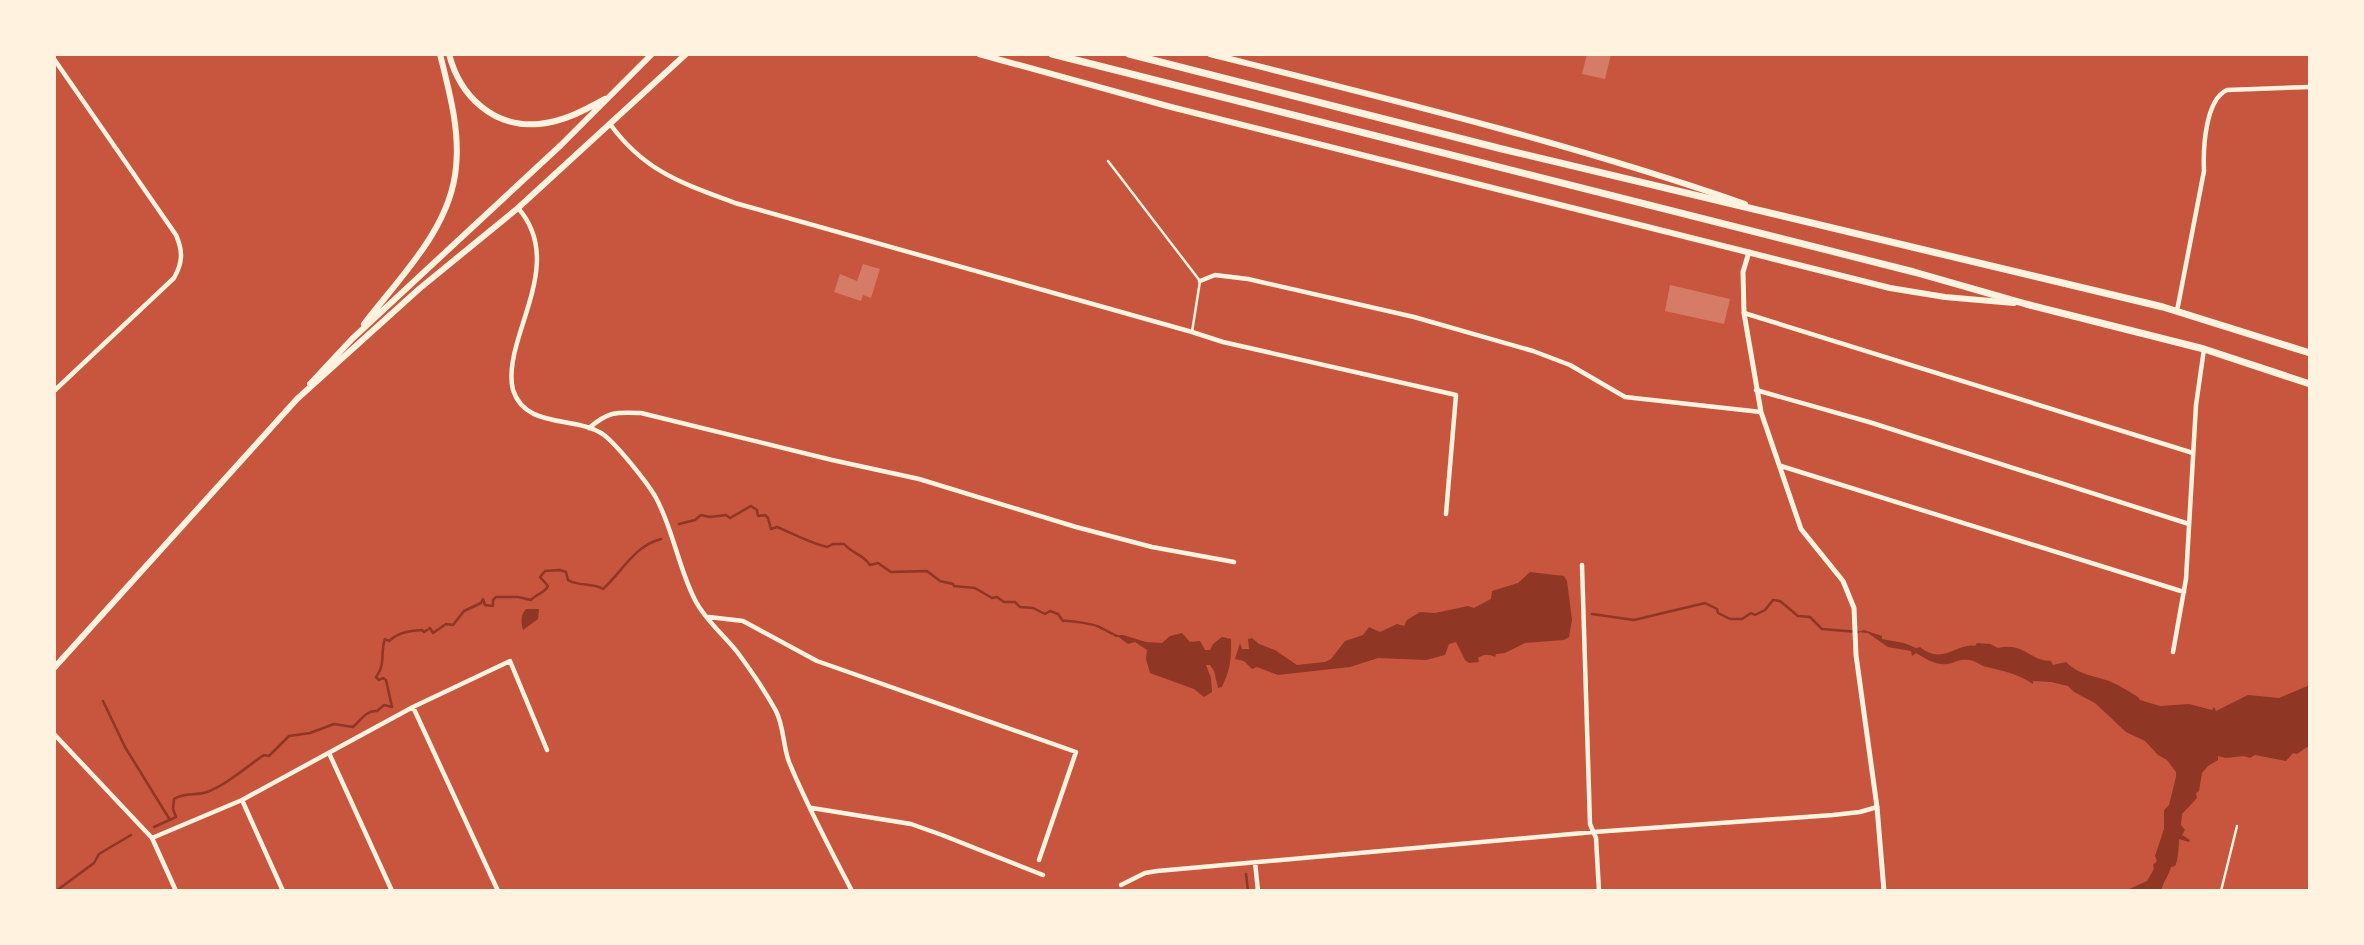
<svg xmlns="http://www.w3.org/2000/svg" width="2364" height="945" font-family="'Golos Text',sans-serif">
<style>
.water{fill:#8f3625}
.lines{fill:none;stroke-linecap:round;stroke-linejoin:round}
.stream{stroke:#8f3625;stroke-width:2.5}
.building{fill:#d67c66}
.service{stroke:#fff3e0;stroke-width:2.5}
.minor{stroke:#fff3e0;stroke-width:4.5}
.tertiary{stroke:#fff3e0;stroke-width:5}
.secondary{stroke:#fff3e0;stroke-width:6}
.trunk{stroke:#fff3e0;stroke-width:7}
</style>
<rect width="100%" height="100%" fill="#c8553d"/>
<path class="water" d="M1530 572 1564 576 1567 581 1572 620 1569 637 1564 640 1525 643 1505 653 1496 654 1495 657C1489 654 1484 654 1478 658L1479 662 1469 663 1465 660 1456 642 1449 644 1445 655 1426 660 1378 658 1350 667 1278 675 1257 667 1252 669 1244 661 1235 659 1240 643 1242 649H1249L1248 639 1252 638 1259 644 1275 650 1297 665 1306 664 1325 662 1331 659 1345 641 1363 635 1369 627 1380 632 1397 624 1404 626 1407 620 1420 612 1435 613 1468 606 1474 608 1491 599 1492 591 1518 583Z
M526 609H539L538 619 523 630C521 622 520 616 526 609Z
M1864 630 1882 636V639L1904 643 1916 648 1920 647C1943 666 1958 642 1975 646L1977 643 1990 644 1998 648C2024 642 2028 660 2051 661L2053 665 2066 662C2077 674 2094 676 2109 681 2119 685 2130 692 2138 697L2140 700 2160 706 2189 704 2212 710 2214 707 2216 711 2248 695 2279 698 2310 685V745L2297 754 2293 753 2286 761 2255 755 2250 758C2239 753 2231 761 2218 756V760L2208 766 2202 773 2199 791 2196 793 2197 798 2182 814 2181 825 2185 830 2182 835 2190 840 2189 842 2179 839C2179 845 2178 862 2175 866L2171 867C2169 875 2163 882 2161 891H2125L2147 881 2154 869 2153 865 2157 861 2155 856 2164 829V810L2169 805 2176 777V772L2167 760 2158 755 2145 741 2126 732 2095 703 2074 692 2068 686 2051 682 2033 681V684C2018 674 2004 671 1987 667 1980 666 1976 660 1968 660 1961 659 1957 661 1952 663 1939 667 1927 660 1916 653L1912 656 1911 651 1888 647 1868 633 1858 632Z
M1182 633 1190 642 1200 641 1205 650H1210L1213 644 1222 637 1231 639C1231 661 1231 667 1222 687L1218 688 1214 671 1210 665H1206L1211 678 1212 692 1204 697 1194 689 1150 673 1146 659 1147 650 1135 642 1128 644 1116 635H1123L1146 642 1162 643 1170 636Z"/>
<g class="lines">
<path class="stream" d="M679 524 695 520 701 515 710 517 726 515 730 518 751 506 757 510 758 516 765 515 768 518 771 529 777 527C794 534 810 543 827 547L833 544H844C853 554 864 555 870 565L878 563 891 572 927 571 940 581 953 584 954 586 975 588 992 598 997 597 1004 602H1015L1020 607 1033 608 1045 614 1050 611 1058 614 1063 621C1067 620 1093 624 1097 626 1104 629 1110 633 1117 636
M1592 614 1634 620 1705 603 1717 609 1718 613 1730 619H1742L1751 613 1755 615 1765 610 1773 600 1780 601 1798 616 1810 617 1822 629 1858 632
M103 701 125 747 170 820
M154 827 176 817 173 809 174 799C185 792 196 796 207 792 228 784 246 767 264 755L269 756 289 736 310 733 334 724 353 727C361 720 366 710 377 711L384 705 392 707 386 680 383 678 379 680 376 677C386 665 380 652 385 639L389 641C399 632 409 631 422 630L424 632 430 628 433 633 446 624 453 625 464 611 481 603 483 599 485 605 493 606V600L496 597H518L531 600C536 594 545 593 548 586L540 577 545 571 560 570 566 572 568 580C579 587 592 582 603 589 622 572 634 546 661 539
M1246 874 1248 891
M56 891 94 863 99 854 131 835"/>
</g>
<path class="building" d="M1587 54H1611L1605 79 1582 74Z
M863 264 880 269 871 298 863 295 861 301 834 292 840 274 857 281Z
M1670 285 1730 299 1724 324 1665 311Z"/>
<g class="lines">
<path class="service" d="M1108 161 1200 281 1192 332
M2221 891 2237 826"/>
<path class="minor" d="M54 59 176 235C183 251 183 262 174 278L54 391
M610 124C645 172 682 183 735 203L1192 332 1223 342 1456 395 1446 514
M518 208C554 249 530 297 517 343 513 357 509 375 513 390 526 430 576 415 604 435 617 445 646 481 655 496 673 528 678 567 695 600 705 620 725 636 738 653 752 672 765 691 776 711 784 727 783 746 789 762 807 806 830 849 852 891
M1200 281 1215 275 1248 279 1414 317 1533 351 1570 365 1625 397 1761 412
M2177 311 2204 171C2203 149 2205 100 2227 90L2310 87
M1744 313 2193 453
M1756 390 1869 422 2189 524
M589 428C609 411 616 412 641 413L832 460 919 479 1076 527 1152 547 1234 562
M1781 466 2184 592
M1582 565 1590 824 1596 838 1599 891
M709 617 743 621 817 661 1076 752 1039 860
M2173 652 2186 579 2196 405 2204 349
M413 707 498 891
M54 734 152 838 176 891
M329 753 392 891
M242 800 283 891
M812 808 911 824 942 835 1043 875
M152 838 242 800 413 707 510 661 547 750
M1255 862 1258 891
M1121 885 1145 873 1157 871 1594 832 1833 815 1860 812 1877 807"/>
<path class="tertiary" d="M1749 252 1743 272 1744 313 1761 412 1801 529 1843 581 1854 608 1856 655 1877 807 1884 891"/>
<path class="secondary" d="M449 54C460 97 494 128 539 124 563 122 585 110 605 99
M979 54 1171 107 1890 288 1945 297 2014 303
M1210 54C1389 99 1570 143 1745 204
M364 324C400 277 451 228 456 167 460 129 449 91 440 54
M310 384 352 339 561 145 652 54
M54 668 297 399 419 289 518 208 686 54"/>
<path class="trunk" d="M1052 54 1914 272 2026 304 2204 349 2310 384
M1129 54 1502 149 2163 307 2310 353"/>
</g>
<rect width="2364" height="945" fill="none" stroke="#fff3e0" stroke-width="112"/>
</svg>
